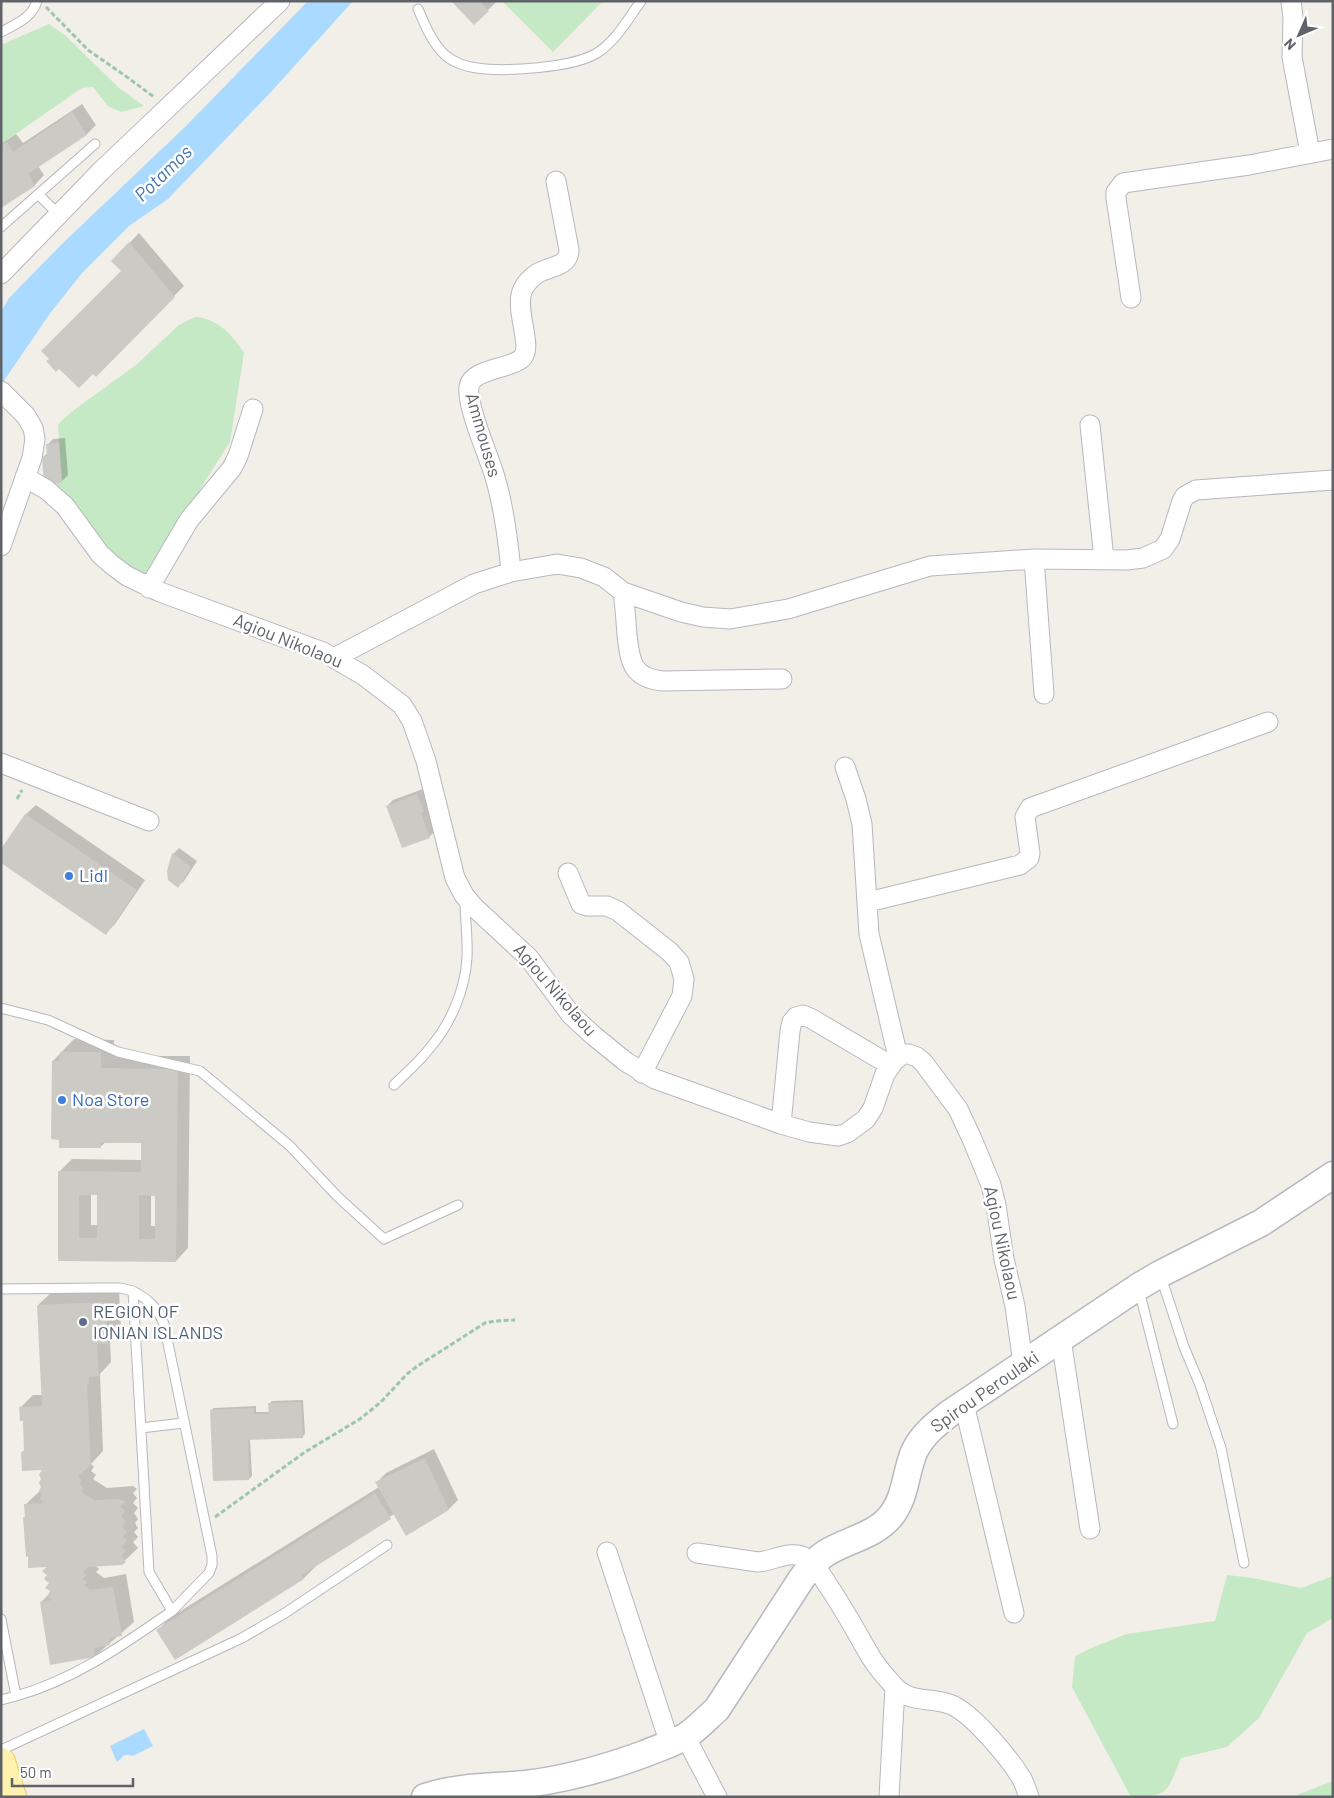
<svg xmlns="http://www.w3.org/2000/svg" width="1334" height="1798" font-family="Barlow,sans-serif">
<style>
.green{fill:#c5e8c5}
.water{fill:#aadaff}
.shadow{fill:#0003;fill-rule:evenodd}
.building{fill:#cccac5;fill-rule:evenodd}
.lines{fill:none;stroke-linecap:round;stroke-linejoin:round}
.lane-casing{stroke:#b5b8bc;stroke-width:11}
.street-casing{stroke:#b5b8bc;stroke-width:21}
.secondary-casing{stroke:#b6babf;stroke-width:29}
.primary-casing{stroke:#f2c960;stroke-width:30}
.path{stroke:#9cc7a9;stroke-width:3;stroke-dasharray:5 2.5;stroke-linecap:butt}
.lane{stroke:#fff;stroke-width:9}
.street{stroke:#fff;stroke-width:19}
.secondary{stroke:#fff;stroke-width:26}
.primary{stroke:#fff2af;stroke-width:28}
.shop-dot{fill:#3f7fe0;stroke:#fff;stroke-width:2}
.service-dot{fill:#5c6f8a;stroke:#fff;stroke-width:2}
.labels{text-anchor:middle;stroke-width:5;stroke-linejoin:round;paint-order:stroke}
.street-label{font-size:18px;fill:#5f6368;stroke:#fff}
.shop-label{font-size:18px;fill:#366cbe;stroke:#fff;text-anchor:start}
.service-label{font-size:18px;fill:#4e5e75;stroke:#fff;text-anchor:start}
.water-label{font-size:19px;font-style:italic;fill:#4174aa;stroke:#fff}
</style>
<rect width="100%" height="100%" fill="#f1efe8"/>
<path class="green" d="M502 1H603L553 52Z
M49 24 66 36 119 88 144 106 121 112 108 106 93 87 82 88 1 144V45Z
M195 317C217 318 233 335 244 353L230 442 205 481 168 549 147 582 121 565 52 483 62 482 58 426 60 422 74 410 136 365 179 325Z
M1227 1575 1253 1578 1301 1588 1333 1576V1618L1307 1633 1259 1718 1227 1747 1181 1758C1167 1791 1170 1797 1131 1797L1072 1687 1075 1656 1096 1646 1127 1634 1215 1621Z
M1333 1781V1797H1297V1795Z"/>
<path class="water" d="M308 1H353L271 92 168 199 129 226 83 272 51 312 1 385V312L9 298 63 243 186 126Z
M144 1729 153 1746 133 1756C122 1753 125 1756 117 1762L110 1746Z"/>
<path class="shadow" d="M452 1H497L474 24Z
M82 104 96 125 87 134 38 166 44 175 35 185 1 207V144L16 134 23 143Z
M139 233 184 286 96 375 123 271 112 261Z
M65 438 68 475 62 481 46 483 43 457 48 453 47 445 53 439Z
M423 789 429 805 427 807 435 831 429 837 387 806 393 800Z
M36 805 145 880 115 924 106 933 1 851 26 814Z
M179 848 197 861 184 881 178 886 168 871 173 854Z
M74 1039 114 1040 113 1056H190L188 1248 176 1261 59 1259 60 1171 72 1159 142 1160 143 1142H106L100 1147 53 1061ZM91 1193 98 1194V1225H91ZM151 1194H157L156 1226H151Z
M119 1290 121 1330 110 1340 111 1362 100 1374 103 1451 91 1464 94 1467 91 1471 96 1475 93 1479 107 1488 133 1486 137 1489 133 1493 137 1498 133 1503 138 1508 134 1513 138 1519 135 1523 138 1528 134 1532 138 1537 133 1542 138 1548 121 1564 95 1565 99 1569 96 1572 104 1578 126 1574 134 1622 95 1656 41 1602 52 1591 49 1575 50 1565 24 1517 26 1516 25 1505 43 1488 44 1469 22 1452 26 1449 24 1420 20 1408 33 1395H42L38 1305 51 1293Z
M303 1400 305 1434 302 1437 250 1439 252 1476 249 1479 211 1410 214 1408 256 1406V1412H270L269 1404 272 1401Z
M434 1449 458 1500 449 1509 394 1514 316 1564V1566L304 1578 158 1630 171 1617 379 1487 376 1483 386 1473Z"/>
<path class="building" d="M451 1H479L489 11 474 25Z
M72 112 87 135 28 174 35 186 1 208V146L7 142 13 152Z
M129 242 175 297 96 377 93 374 79 388 59 369 56 372 46 361 49 359 41 351 121 271 111 261Z
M59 443 62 483 44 484 42 457 47 456 46 444Z
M417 794 424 812 421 813 430 838 402 848 386 806Z
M25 814 137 890 106 935 1 863V849Z
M172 853 191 867 178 888 168 880 167 871Z
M60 1052H101V1068L178 1069 176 1262 58 1261V1171L141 1172V1143H101V1148H59V1140L51 1139 52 1061H60ZM79 1195H97V1238H79ZM139 1195 155 1196V1239H139Z
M106 1302 108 1344H97L99 1376 89 1377V1385H87L91 1465 78 1476 82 1481 79 1484 84 1488 81 1492 94 1500 119 1499 126 1502 120 1506 125 1511 121 1516 126 1522 122 1527 127 1532 123 1536 127 1541 122 1546 126 1551 121 1555 126 1562 122 1565 88 1567 83 1572 87 1575 83 1579 87 1582 84 1585 90 1590 113 1587 122 1636 109 1638 110 1645 94 1648 95 1657 50 1665 40 1602 52 1600 47 1596 50 1591 45 1588 49 1583 44 1579 47 1575 42 1571 47 1567 28 1568V1556L26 1557 23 1517H25L24 1504 43 1503 40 1498 42 1495 39 1490 41 1488 39 1483 41 1479 39 1475 42 1470 22 1471 21 1452H24L23 1421H20L19 1407 42 1406 37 1305Z
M301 1402 303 1438 248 1440 249 1480 213 1481 210 1410 254 1408V1414H269L268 1403Z
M425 1458 449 1510 406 1536 375 1482Z
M375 1493 391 1519 302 1575 304 1579 175 1660 156 1630Z"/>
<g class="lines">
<defs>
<path id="lane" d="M418 9C425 25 432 43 445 55 453 62 466 67 477 68 504 72 573 68 597 53 616 41 628 19 641 1
M1 32C16 24 32 18 37 1
M38 194 58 214
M1 227 95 144
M1 1008 48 1020 118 1052 200 1071 290 1146 337 1196 384 1239 458 1205
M394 1085C406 1073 419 1062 429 1049 450 1025 465 991 467 958 468 939 465 919 465 900
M1161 1277 1184 1347 1200 1385 1221 1448 1244 1563
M1 1289 101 1288H120L133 1291 149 1572 172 1611C123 1645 74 1680 16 1696
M1139 1290 1173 1424
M133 1291C148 1299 157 1307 164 1324L212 1556V1565L209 1573 172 1611
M141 1428 183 1423
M1 1619 16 1696 1 1700
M1 1750 242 1638 285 1613 387 1545"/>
<path id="street" d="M1291 1 1293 17 1292 57 1310 153
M1 274 101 171 280 1
M1131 298 1116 198V192L1123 183 1249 165 1333 149
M1 391 26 416 33 428 35 439 32 458 1 546
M1090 425 1104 559
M25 477 47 490 65 506 100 554 111 564 127 576 160 592 323 652 363 675 402 705 412 721 426 761 455 878 464 895 474 907 529 958 571 1015 594 1036 626 1062 655 1079 781 1124 809 1132 838 1136 847 1133 866 1119 873 1108 885 1074 894 1061 903 1054H909L917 1057 923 1062 958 1109 972 1139 991 1185 996 1205 1004 1259 1015 1306 1023 1364
M1034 559 1044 694
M511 572C508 538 504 506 494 474 488 454 466 405 469 387 471 369 509 369 521 359 535 348 513 309 523 289 526 283 532 277 538 273 550 266 569 267 569 250L556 181
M149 588 189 520 232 468 238 456 253 409
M623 592 681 612 703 617 730 619 788 609 930 566 1034 559 1127 560 1143 558 1163 549 1170 539 1182 501 1185 496 1196 490 1333 480
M334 658 474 584 511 572 557 564 581 568 604 577 623 592C625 606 626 620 627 635 630 662 632 678 663 681L782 679
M1 763 149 821
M845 767 856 799 862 824 869 934 898 1057
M568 873 581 904 587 906H607L618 911 670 952 679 962 684 979 682 996 642 1073
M868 902 1020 865 1029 858 1030 853 1025 817 1030 808 1268 722
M781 1124 790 1031 792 1022 796 1017 803 1015 812 1019 890 1065
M1061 1339 1090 1529
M964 1404 1014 1613
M607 1552 670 1744
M697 1553 758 1562C773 1561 792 1549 806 1558 815 1564 821 1574 827 1584 843 1607 854 1628 868 1652 874 1664 884 1675 893 1685 911 1705 931 1696 952 1705 974 1715 1010 1759 1022 1779 1025 1785 1027 1791 1029 1797
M685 1736 717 1797
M889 1797 895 1687"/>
<path id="secondary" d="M425 1797C458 1786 492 1787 526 1784 566 1779 606 1768 644 1754 658 1748 673 1744 686 1736 698 1728 707 1718 717 1709L802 1578C809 1569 816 1559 826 1553 847 1540 874 1536 890 1517 906 1498 905 1474 914 1452 922 1435 936 1424 950 1413L1138 1287 1160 1274 1261 1223 1333 1175"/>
<path id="primary" d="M1 1762 12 1797"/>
</defs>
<use href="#lane" class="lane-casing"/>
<use href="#street" class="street-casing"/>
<use href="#secondary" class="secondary-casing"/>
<use href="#primary" class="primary-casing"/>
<path class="path" d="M46 7 88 50 127 77 154 97
M17 799 22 790
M215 1517 305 1452 360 1419 381 1402 407 1374 416 1367 485 1323 495 1321 515 1320"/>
<use href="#lane" class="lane"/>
<use href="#street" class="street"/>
<use href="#secondary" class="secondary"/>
<use href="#primary" class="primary"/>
</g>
<g class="shop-dot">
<circle cx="69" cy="876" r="5"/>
<circle cx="62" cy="1100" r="5"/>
</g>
<circle class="service-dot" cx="83" cy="1322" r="5"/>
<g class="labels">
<g class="street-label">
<text transform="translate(483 435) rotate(74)" y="6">Ammouses</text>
<text transform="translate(288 641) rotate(22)" y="6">Agiou Nikolaou</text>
<text transform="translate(555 990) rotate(49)" y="6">Agiou Nikolaou</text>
<text transform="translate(1002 1243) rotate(78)" y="6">Agiou Nikolaou</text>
<text transform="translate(985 1392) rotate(-35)" y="6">Spirou Peroulaki</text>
</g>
<g class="shop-label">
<text x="79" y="882">Lidl</text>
<text x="72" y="1106">Noa Store</text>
</g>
<g class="service-label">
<text x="93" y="1318">REGION OF<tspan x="93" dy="21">IONIAN ISLANDS</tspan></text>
</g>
<g class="water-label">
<text transform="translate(163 173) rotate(-44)" y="7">Potamos</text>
</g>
</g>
<rect width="1334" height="1798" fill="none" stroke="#5f6368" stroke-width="5"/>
<g transform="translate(1299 35) rotate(225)" stroke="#ffffff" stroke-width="4" paint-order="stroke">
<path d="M0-4L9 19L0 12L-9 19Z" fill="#5f6368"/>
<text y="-8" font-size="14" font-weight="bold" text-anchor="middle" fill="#5f6368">N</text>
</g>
<path d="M12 1778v8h121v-8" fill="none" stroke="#5f6368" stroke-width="2.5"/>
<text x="20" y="1778" font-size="15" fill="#5f6368" stroke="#ffffff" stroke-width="4" paint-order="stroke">50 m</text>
</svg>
